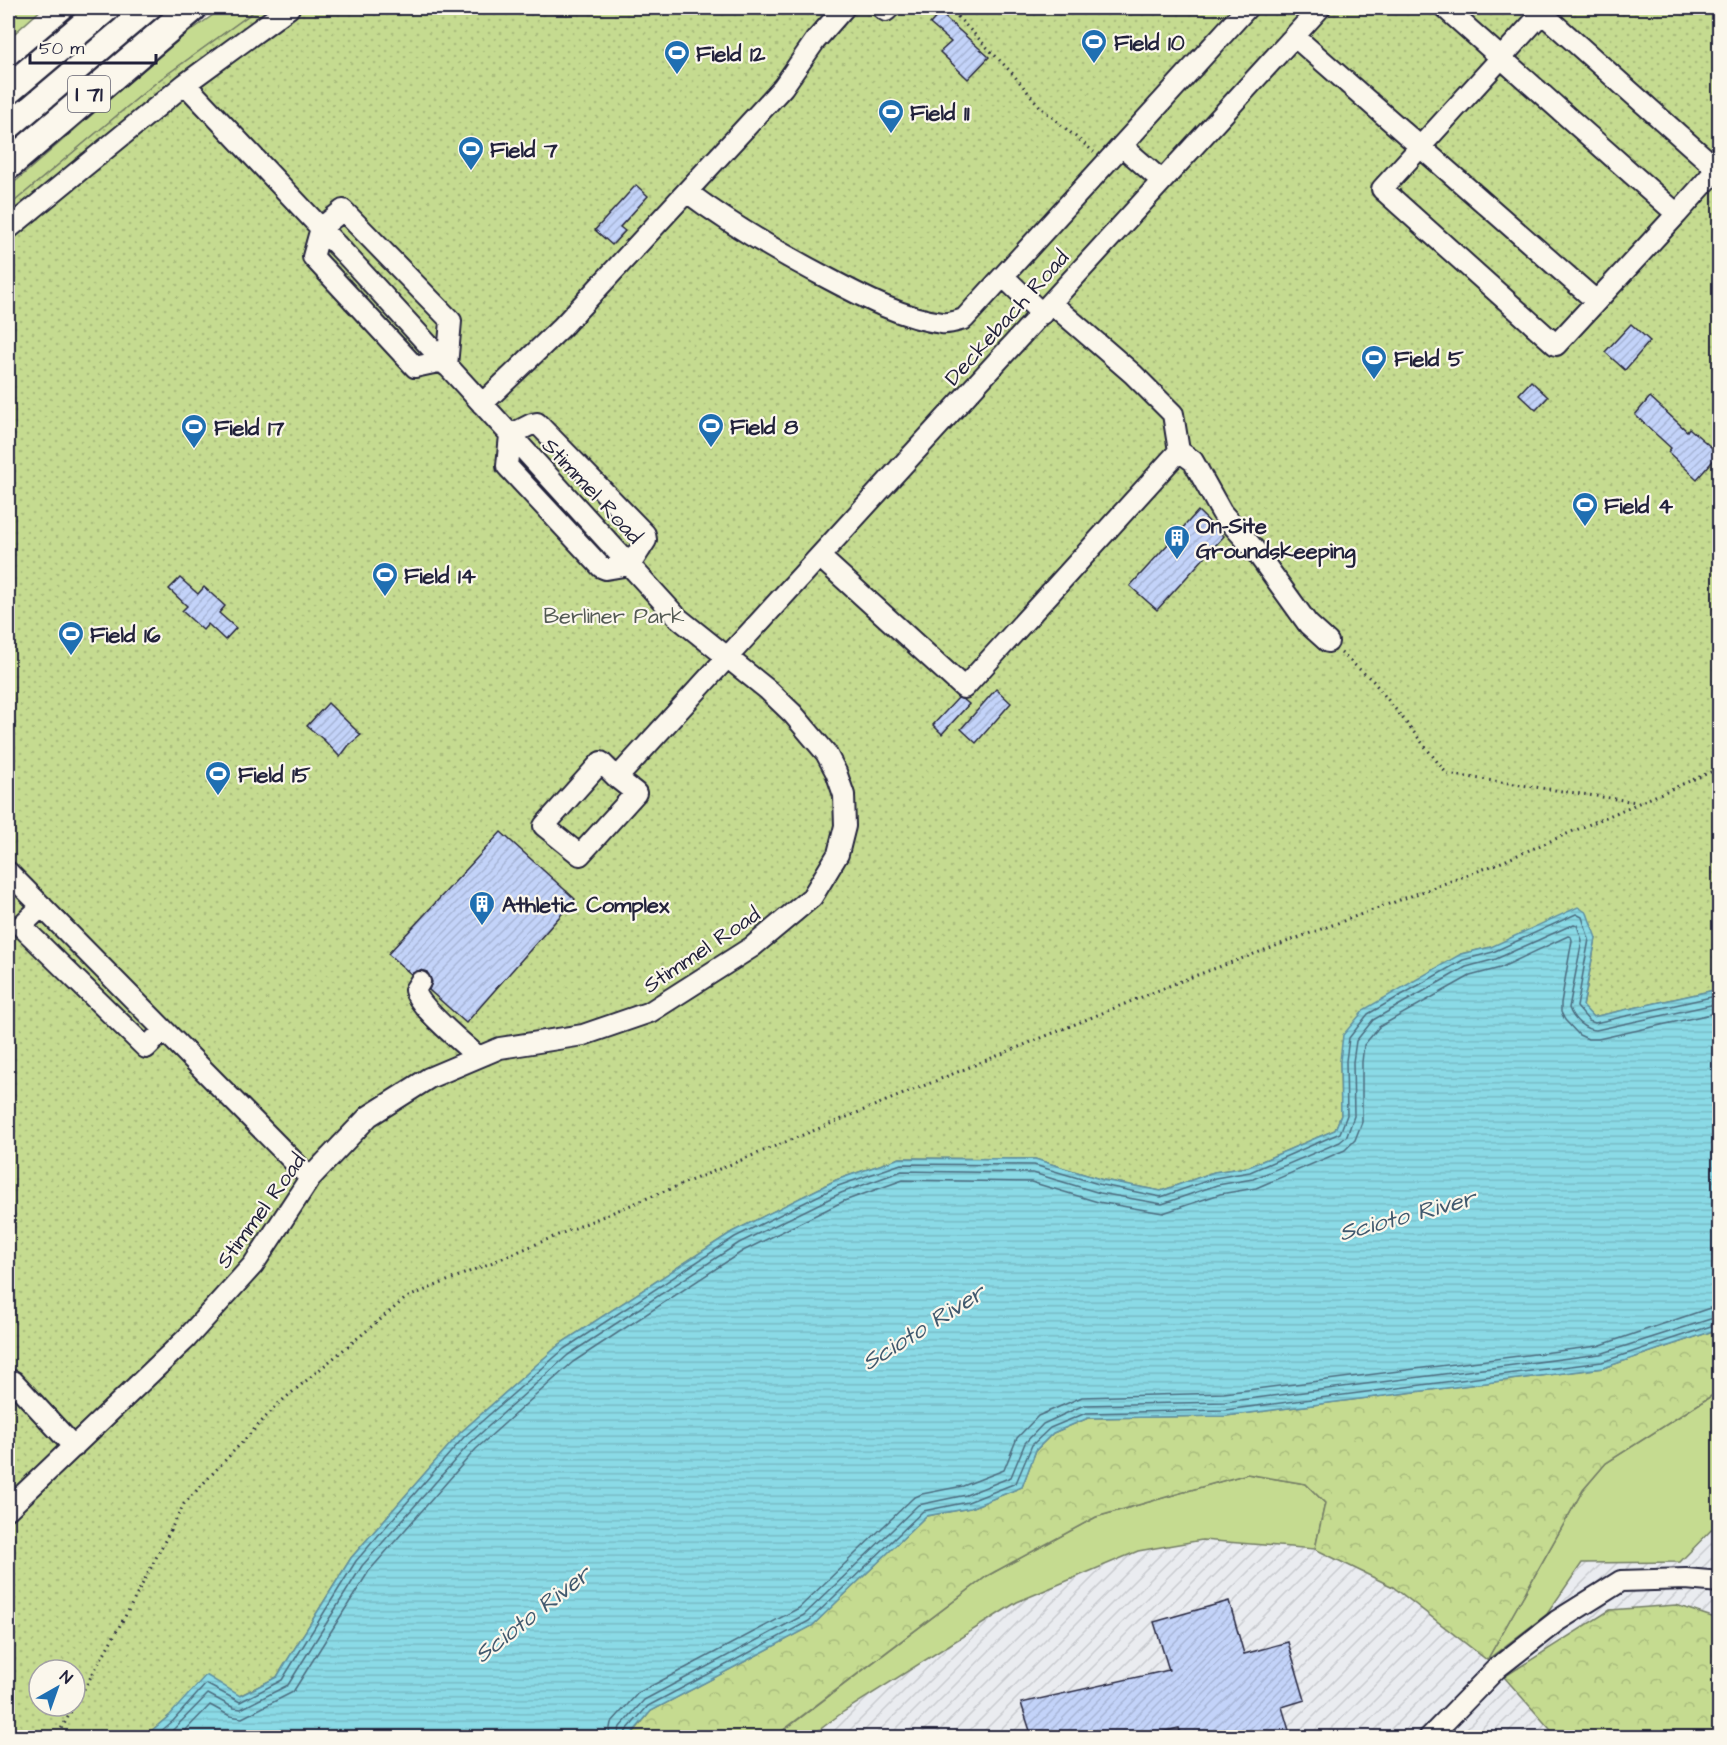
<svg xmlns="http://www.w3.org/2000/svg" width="1727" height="1745" font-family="'Architects Daughter',sans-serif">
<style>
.industrial{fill:url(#industrial-furrows)}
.grass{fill:#c5db90;stroke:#747e66;stroke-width:1.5}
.forest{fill:url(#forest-crowns);stroke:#747e66;stroke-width:1.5}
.park{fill:url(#park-dots);stroke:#747e66;stroke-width:1.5;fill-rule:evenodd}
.water{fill:url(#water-rules);stroke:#6090a2;stroke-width:1.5}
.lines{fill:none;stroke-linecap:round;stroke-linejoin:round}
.shore{stroke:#4c6c7f;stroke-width:1.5}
.building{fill:url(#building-hatch);stroke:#22223b;stroke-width:1.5}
.minor-casing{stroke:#22223b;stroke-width:24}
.highway-casing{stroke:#22223b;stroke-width:33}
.path{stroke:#22223b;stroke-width:3;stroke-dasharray:1.5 4.5;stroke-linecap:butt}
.minor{stroke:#fbf7ec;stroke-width:20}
.highway{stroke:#fbf7ec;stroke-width:28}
.labels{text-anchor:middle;stroke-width:4.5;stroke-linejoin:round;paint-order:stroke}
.shield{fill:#fbf7ec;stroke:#636270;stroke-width:1.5}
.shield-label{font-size:21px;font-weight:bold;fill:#22223b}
.poi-label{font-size:22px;font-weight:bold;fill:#22223b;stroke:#fbf7ec;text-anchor:start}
.street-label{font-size:22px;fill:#22223b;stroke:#fbf7ec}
.park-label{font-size:22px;fill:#535a54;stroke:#fbf7ec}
.water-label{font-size:24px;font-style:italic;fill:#41596e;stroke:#fbf7ec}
</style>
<defs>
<pattern id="industrial-furrows" width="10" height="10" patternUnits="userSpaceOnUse" patternTransform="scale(1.5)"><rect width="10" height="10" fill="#eaecf0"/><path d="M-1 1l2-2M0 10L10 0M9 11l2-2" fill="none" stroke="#c8cacf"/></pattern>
<pattern id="forest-crowns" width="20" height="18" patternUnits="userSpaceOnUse" patternTransform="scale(1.5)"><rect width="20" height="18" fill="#c5db90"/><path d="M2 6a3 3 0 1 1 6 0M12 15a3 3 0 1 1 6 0" fill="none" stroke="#a9bc7d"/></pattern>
<pattern id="park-dots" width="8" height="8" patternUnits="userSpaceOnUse" patternTransform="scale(1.5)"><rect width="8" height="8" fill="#c5db90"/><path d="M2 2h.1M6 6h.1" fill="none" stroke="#a9bc7d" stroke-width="1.8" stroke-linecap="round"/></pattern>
<pattern id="water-rules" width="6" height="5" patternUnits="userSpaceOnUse" patternTransform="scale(1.5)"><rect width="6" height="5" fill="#8adae6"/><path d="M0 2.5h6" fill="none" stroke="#77bbc6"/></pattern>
<pattern id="building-hatch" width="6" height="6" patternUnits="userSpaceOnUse" patternTransform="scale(1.5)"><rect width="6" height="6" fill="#c3d3f9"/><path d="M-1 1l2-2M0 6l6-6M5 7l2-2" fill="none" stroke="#a7b5d6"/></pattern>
</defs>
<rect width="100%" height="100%" fill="#fbf7ec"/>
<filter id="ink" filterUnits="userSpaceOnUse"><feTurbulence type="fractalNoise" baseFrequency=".0167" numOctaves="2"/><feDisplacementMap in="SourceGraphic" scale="12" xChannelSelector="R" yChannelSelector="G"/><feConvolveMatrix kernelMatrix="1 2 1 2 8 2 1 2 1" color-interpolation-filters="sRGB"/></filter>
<g filter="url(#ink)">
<path class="industrial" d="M1719 1522V1623L1712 1617 1504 1677 1557 1737 810 1738 843 1712 1017 1602 1138 1551 1202 1540 1315 1549 1393 1587 1487 1660 1547 1614 1581 1563 1680 1562Z"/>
<path class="grass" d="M8 8H43L8 39Z
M223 8H259L158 81 8 207V188L175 42Z
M1719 1391V1522L1680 1562 1582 1563 1547 1614 1487 1660 1583 1490 1606 1463Z
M1247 1474 1306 1484 1325 1503 1315 1549 1202 1540 1138 1551 1017 1602 843 1712 810 1737 774 1738 987 1576 1096 1517Z"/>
<path class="forest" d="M1719 1329V1391L1606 1463 1583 1490 1487 1660 1393 1587 1315 1549 1325 1503 1306 1484 1247 1474 1096 1517 987 1576 774 1737 629 1738 651 1711 812 1626 926 1516 970 1508 1022 1487 1036 1450 1053 1433 1088 1418 1226 1416 1603 1368Z
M1676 1605 1712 1617 1719 1623V1737H1557L1504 1677 1610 1610Z"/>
<path class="park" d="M259 8H1719V989L1593 1017 1583 1007 1596 938 1491 947 1461 954 1340 1061 1341 1115 1335 1130 1248 1167 1214 1172 1161 1191 1103 1180 1035 1159 900 1158 836 1180 732 1232 560 1344 460 1433 351 1558 277 1677 239 1696 169 1716 144 1737 8 1738V207L158 81ZM39 1670H75V1706H39Z"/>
<path class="water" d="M1578 907 1587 913 1596 938 1583 1006 1593 1017 1719 989V1329L1603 1368 1226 1416 1088 1418 1053 1433 1036 1450 1022 1487 970 1508 926 1516 812 1626 651 1711 629 1737H144L169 1716 206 1675 240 1696 277 1677 351 1558 460 1433 560 1344 732 1232 836 1180 900 1158 1035 1159 1103 1180 1161 1191 1214 1172 1248 1167 1335 1130 1341 1115 1340 1061 1343 1035 1365 1009 1461 954 1491 947Z"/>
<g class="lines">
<path class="shore" d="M153 1738 173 1721 206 1684 240 1702 282 1680 356 1561 464 1437 564 1349 735 1237 838 1186 901 1164 1034 1165 1102 1185 1161 1197 1215 1178 1250 1172 1340 1133 1347 1115 1346 1061 1349 1038 1368 1014 1463 960 1493 952 1576 914 1582 917 1589 939 1577 1007 1589 1021 1595 1023 1720 995
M165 1738 208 1694 234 1708 241 1709 288 1685 362 1566 470 1443 568 1355 739 1243 841 1193 902 1171 1033 1173 1100 1193 1162 1204 1217 1185 1253 1179 1340 1142 1347 1136 1354 1116 1353 1062 1356 1041 1373 1020 1466 967 1496 959 1574 924 1577 925 1582 940 1569 1008C1573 1019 1584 1030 1596 1030L1720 1003
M178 1738 210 1705 230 1716 242 1718 293 1692 369 1571 476 1449 573 1362 743 1251 844 1201 903 1180 1031 1182 1098 1202 1163 1213 1220 1194 1256 1188 1345 1150 1355 1140 1362 1122V1062L1364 1045 1379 1027 1470 976 1500 968 1568 936 1571 937 1572 940 1561 1003V1012L1565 1020 1579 1035 1588 1039H1598L1720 1012
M608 1738 611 1723 638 1693 799 1608 913 1498 922 1494 963 1486 1004 1470 1017 1438 1038 1416 1082 1397 1224 1393 1598 1346 1710 1308 1720 1307
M617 1738 620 1727 644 1700 804 1615 918 1505 966 1495 1011 1477 1025 1443 1043 1424 1084 1405 1225 1402 1600 1354 1720 1316
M624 1738 626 1731 648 1706 809 1621 923 1511 968 1502 1016 1483 1032 1445 1050 1428 1086 1413 1225 1410 1602 1362 1720 1323"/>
</g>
<path class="building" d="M940 13 989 57 968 79 940 52 951 42 930 24Z
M636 185 648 196 620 227 625 231 612 245 595 230Z
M1631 324 1650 341 1625 370 1605 352Z
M1531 381 1548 397 1536 410 1519 394Z
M1650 397 1687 431 1689 428 1719 454 1697 479 1668 452 1671 448 1635 415Z
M1198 511 1224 536 1157 610 1130 586Z
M180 578 198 594 204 587 225 606 219 613 236 628 225 640 208 624 203 630 182 611 187 606 169 589Z
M996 689 1011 703 976 743 961 729Z
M958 698 964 700 969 704 942 734 933 725Z
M328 703 361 735 349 745 340 757 324 740 307 726Z
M501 832 575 899 466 1023 429 990 432 982 427 972 420 970 411 974 388 954Z
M1229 1601 1244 1654 1288 1642 1305 1700 1282 1707 1291 1737H1182L1179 1728 1140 1737H1032L1021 1703 1169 1670 1154 1622Z"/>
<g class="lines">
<defs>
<path id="minor" d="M882 8 886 11 889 8
M1445 8 1677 214 1556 345 1382 189 1542 13 1717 169 1677 214
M1294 36 1596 301
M1122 146 1162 181
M687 192C732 226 781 254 831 280 865 298 903 318 942 323 949 324 957 321 964 319L1247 8
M8 229 185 84 289 8
M1003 276 1042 314
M443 361 415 367 313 257 321 228 343 210 451 321 447 366
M482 404 562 327 783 87 815 41 844 8
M537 423 645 534 646 540 630 565 606 569 601 567 507 466 510 435 532 424Z
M1179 451 1193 461 1222 513 1254 549 1308 624 1328 642
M820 557 964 688 1179 451 1173 414 1133 374 1051 303
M617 778 636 793 580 855 544 826 601 762 617 778 1320 8
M8 872 310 1178
M42 906 21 926 146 1048 164 1030
M420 982 415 990C419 1008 463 1043 478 1057
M8 1387 13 1381 74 1447
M8 1509 186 1339 253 1265 310 1178 369 1116 429 1078 500 1048 583 1035 650 1012 752 947 812 897 838 854 845 826 844 795 836 772 826 753 793 714 768 690 677 617 349 258 185 84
M1429 1738 1497 1668 1557 1621 1621 1581 1686 1579 1720 1582"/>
<path id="highway" d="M8 90 105 8
M8 165 192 8"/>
</defs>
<use href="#minor" class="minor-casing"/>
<use href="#highway" class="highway-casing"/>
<path class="path" d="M949 8 1012 73 1041 108 1094 152
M1341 653 1373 681 1447 774 1636 802
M75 1705 132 1604 184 1504 278 1404 406 1298 616 1211 1181 981 1497 864 1720 768
M54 1738 63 1726 74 1706"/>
<use href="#minor" class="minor"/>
<use href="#highway" class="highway"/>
</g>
</g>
<defs>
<symbol id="stadium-pin" viewBox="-11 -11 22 30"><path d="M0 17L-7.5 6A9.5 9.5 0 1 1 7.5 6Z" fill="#1f6fb2" stroke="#fbf7ec"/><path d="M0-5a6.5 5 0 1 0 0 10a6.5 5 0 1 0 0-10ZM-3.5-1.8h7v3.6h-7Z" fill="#fff"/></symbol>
<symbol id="building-pin" viewBox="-11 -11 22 30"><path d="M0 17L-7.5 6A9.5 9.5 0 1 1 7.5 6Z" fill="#1f6fb2" stroke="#fbf7ec"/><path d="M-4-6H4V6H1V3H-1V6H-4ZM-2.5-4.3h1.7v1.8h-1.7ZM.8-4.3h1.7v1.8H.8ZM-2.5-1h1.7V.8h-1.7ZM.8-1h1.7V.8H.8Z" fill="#fff"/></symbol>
</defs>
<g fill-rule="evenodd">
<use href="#stadium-pin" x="1079" y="27" width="30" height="40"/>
<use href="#stadium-pin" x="662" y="38" width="30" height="40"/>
<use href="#stadium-pin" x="876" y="97" width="30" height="40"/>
<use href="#stadium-pin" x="456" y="134" width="30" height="40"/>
<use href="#stadium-pin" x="1359" y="343" width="30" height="40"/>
<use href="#stadium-pin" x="696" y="411" width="30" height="40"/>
<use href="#stadium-pin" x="179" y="412" width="30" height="40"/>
<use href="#stadium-pin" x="1570" y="490" width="30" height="40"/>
<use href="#building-pin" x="1162" y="523" width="30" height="40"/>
<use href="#stadium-pin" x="370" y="560" width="30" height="40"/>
<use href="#stadium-pin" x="56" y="619" width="30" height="40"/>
<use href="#stadium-pin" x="203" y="759" width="30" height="40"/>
<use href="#building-pin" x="467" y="889" width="30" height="40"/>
</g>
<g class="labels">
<rect class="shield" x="68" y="76" width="42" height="36" rx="4.5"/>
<g class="shield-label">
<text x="89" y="101">I 71</text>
</g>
<g class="poi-label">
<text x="1114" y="50">Field 10</text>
<text x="696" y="61">Field 12</text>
<text x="910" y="120">Field 11</text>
<text x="490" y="157">Field 7</text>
<text x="1394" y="366">Field 5</text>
<text x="730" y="434">Field 8</text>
<text x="214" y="435">Field 17</text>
<text x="1604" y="513">Field 4</text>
<text x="1196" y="533">On-Site<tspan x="1196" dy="25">Groundskeeping</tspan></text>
<text x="404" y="583">Field 14</text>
<text x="90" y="642">Field 16</text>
<text x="238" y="782">Field 15</text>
<text x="502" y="912">Athletic Complex</text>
</g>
<g class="street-label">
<text transform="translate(1006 317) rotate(-48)" y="8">Deckebach Road</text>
<text transform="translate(593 490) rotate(47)" y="8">Stimmel Road</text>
<text transform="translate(701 949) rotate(-34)" y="8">Stimmel Road</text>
<text transform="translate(260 1210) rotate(-54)" y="8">Stimmel Road</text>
</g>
<g class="park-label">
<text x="614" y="623">Berliner Park</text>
</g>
<g class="water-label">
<text transform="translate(1407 1215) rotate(-15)" y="8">Scioto River</text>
<text transform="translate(923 1327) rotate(-32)" y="8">Scioto River</text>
<text transform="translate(532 1614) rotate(-38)" y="8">Scioto River</text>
</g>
</g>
<rect width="1727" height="1745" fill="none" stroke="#fbf7ec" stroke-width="30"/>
<rect x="15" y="15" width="1697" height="1715" fill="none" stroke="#22223b" stroke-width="2" filter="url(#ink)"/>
<g transform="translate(57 1688) rotate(40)"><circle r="28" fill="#fbf7ec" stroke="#a4a2a5" stroke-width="1.5"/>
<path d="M0-4.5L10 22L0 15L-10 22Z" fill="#1f6fb2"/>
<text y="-9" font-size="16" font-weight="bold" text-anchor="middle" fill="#22223b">N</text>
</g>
<path d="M30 54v9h126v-9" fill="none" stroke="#22223b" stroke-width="3"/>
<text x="39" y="54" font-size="18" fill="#22223b" stroke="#fbf7ec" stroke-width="4.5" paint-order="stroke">50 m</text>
</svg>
